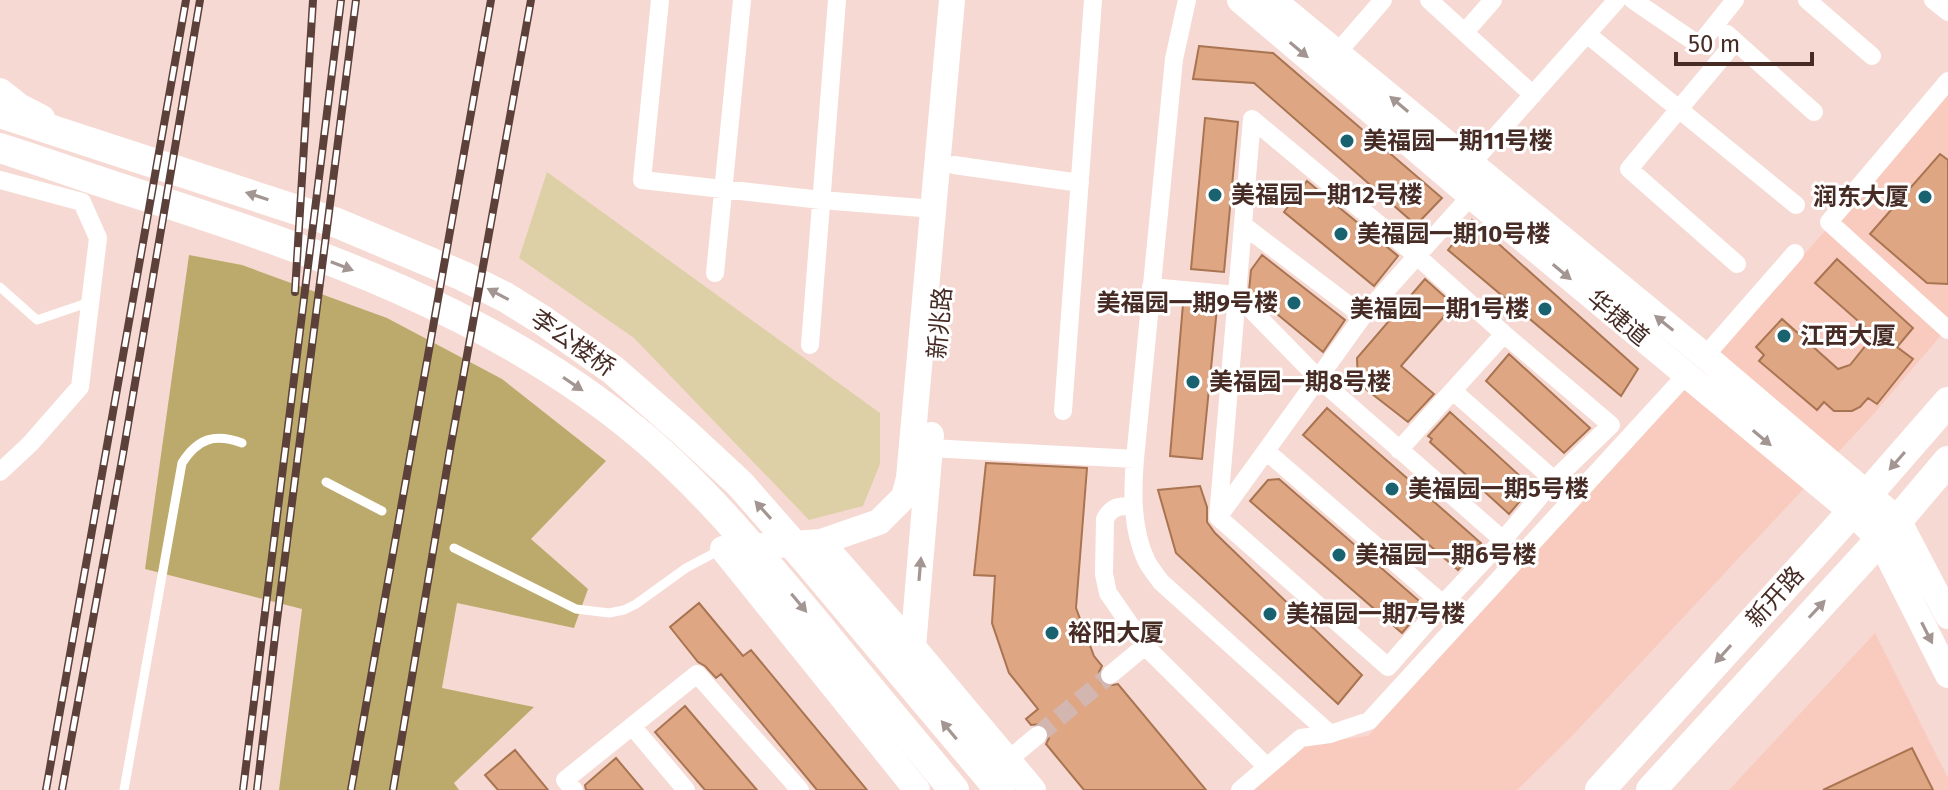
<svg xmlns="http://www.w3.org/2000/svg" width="1948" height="790" font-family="'Fira Sans','Noto Sans SC',sans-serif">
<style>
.built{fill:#f9cabe}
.green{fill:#ddd0a7}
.forest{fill:#bcaa6d}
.building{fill:#dea682;stroke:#a97451;stroke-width:2}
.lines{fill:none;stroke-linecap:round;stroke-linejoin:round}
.street-tunnel{stroke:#d3b6b0;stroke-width:18;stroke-dasharray:18 9;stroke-linecap:butt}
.lane{stroke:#fff;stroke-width:9}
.street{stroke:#fff;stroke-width:18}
.secondary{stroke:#fff;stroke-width:26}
.primary{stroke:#fff;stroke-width:30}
.rail-casing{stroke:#5c413b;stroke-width:8}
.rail{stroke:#fff;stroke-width:5;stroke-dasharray:15;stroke-linecap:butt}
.oneway{fill:#a39692}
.poi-dot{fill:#196370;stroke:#fff;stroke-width:3}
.labels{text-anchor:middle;stroke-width:6;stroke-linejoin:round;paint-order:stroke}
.poi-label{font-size:24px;font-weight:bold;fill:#472c26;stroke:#fff;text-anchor:start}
.street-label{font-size:24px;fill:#472c26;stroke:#fff}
</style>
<rect width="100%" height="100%" fill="#f6d9d2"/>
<path class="built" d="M1948 93V327L1871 417 1572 736 1517 790H1251L1299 745 1368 736 1627 453Z
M1875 633 1948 778V790H1729Z"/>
<path class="green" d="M547 172 880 413V464L863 506 809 520 634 338 519 258Z"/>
<path class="forest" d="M189 255 242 265 387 318 502 379 606 461 531 539 588 589 574 628 457 603 442 688 534 707 454 783 459 790H279L302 609 145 569Z"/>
<path class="building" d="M1199 46 1273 53 1442 198 1416 225 1254 83 1193 79Z
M1205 118 1238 122 1224 272 1191 269Z
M1940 154 1948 160V284L1927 283 1870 234Z
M1307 181 1398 256 1374 286 1284 212Z
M1472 220 1638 369 1621 396 1448 250Z
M1262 255 1345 320 1323 352 1249 291 1251 270Z
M1837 259 1913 328 1897 347 1913 359 1877 404 1868 398 1860 407 1852 411H1834L1824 402 1817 410 1759 361 1764 355 1756 347 1782 319 1838 369 1850 365 1874 335 1815 283Z
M1425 279 1454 305 1401 366 1434 394 1408 422 1358 383 1357 358Z
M1183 304 1217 308 1202 459 1170 456Z
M1509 354 1590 428 1564 453 1486 381Z
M1327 408 1481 543 1458 570 1303 435Z
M1450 412 1532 487 1509 514 1430 442 1432 439 1428 436Z
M986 463 1087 468 1076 608 1094 656 1102 666 1099 672 1098 678 1101 683 1107 686 1118 684 1206 790H1084L1046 744 1049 738 1048 728 1041 724 1031 725 1026 719 1038 709 1009 673 992 623 995 576 974 575Z
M1279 479 1425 606 1402 633 1250 501 1268 480Z
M1200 486 1207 507V522L1215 533 1362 675 1338 704 1176 553 1158 490Z
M699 603 743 656 751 650 867 790H817L721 674 716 678 705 666 698 662 670 627Z
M685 706 757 790H705L655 732Z
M1912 748 1933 790H1823Z
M515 750 548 790H498L485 775Z
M616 758 643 790H586L585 785Z"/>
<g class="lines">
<path class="street-tunnel" d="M1038 735 1110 675"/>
<path class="lane" d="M0 287 37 320 90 302
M326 482 382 511
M454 548 576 609 609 613 624 610 636 604 686 568 720 550
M124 790 182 463C198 438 215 433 242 443"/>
<path class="street" d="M660 0 642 180 821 200 934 209
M1187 0 1174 59 1135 459C1132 493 1132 529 1146 560 1150 568 1156 575 1161 582L1330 734
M1429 0 1533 95
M1633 0 1699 45 1735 0
M1807 0 1872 56
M1933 0 1948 12
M1465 32 1493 0
M1587 34 1796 205
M1727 34 1814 112
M1735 42 1629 169 1737 264
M1337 53 1383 0
M1948 81 1829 222 1948 330
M1471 164 1617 0
M954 165 1080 183
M0 180 82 202 98 238 80 387 30 444 0 472
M1243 225 1363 316
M715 273 742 0
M1151 287 1237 295 1318 378 1503 540 1443 604
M810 345 837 0
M1705 356 1795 253
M1453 391 1554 480
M1063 411 1093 0
M930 448 1135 459
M1399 450 1504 334
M1133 506C1119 506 1112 506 1105 519L1104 574 1108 593 1145 646 1267 767
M1219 516 1363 316 1478 188
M1218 517 1252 119 1417 256 1504 334 1611 425 1554 480 1503 540
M1218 517 1388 667 1443 604 1266 451
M1110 675 1145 646
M632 726 686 790
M1008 760 1038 735
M574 790 565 780 697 674 800 790
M1240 790 1301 738 1330 734 1369 721 1686 375"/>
<path class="secondary" d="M1240 0 1471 196 1852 512 1880 540 1948 675
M1273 0 1705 356 1898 520 1948 616
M0 91 19 106 42 118
M821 542 913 647 1033 790
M723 549 821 542 879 522 904 497 909 478 952 0
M723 549 917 790
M913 647 931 435"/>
<path class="primary" d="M0 113 337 223 463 276 505 297 542 320 613 370 684 432 740 484 804 557 1000 790
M0 148C44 162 88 178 132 192 312 250 495 312 642 436 705 489 758 554 811 617 858 675 906 732 954 790
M1600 790 1852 512 1948 402
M1651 790 1898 520 1948 461"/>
<defs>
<path id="rail" d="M295 292 313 0
M46 790 186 0
M62 790 123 454 200 0
M243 790 341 0
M257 790 276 628 356 0
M351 790 491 0
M393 790 450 450 531 0"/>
</defs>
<use href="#rail" class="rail-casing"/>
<use href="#rail" class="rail"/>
</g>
<defs><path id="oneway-solid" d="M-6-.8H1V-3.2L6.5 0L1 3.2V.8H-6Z" transform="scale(2)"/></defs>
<g class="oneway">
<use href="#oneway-solid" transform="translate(1299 50) rotate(40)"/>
<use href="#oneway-solid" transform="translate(1399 104) rotate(-140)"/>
<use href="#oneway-solid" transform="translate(257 196) rotate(-162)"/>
<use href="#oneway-solid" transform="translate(342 266) rotate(21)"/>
<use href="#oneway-solid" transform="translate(1562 272) rotate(40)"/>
<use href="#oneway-solid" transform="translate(498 294) rotate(-152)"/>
<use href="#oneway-solid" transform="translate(1664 323) rotate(-141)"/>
<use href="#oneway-solid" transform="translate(573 384) rotate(34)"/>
<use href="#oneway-solid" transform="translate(1762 438) rotate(40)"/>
<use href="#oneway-solid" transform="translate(1897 461) rotate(131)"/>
<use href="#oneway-solid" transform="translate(763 510) rotate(-132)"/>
<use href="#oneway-solid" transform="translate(920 569) rotate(-85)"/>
<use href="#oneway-solid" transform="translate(799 603) rotate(50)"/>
<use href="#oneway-solid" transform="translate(1817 609) rotate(-47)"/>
<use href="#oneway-solid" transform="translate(1927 633) rotate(63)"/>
<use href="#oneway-solid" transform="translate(1723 654) rotate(132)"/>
<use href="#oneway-solid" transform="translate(949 730) rotate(-130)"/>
</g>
<g class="poi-dot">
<circle cx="1347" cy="141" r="8"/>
<circle cx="1215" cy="195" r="8"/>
<circle cx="1925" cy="197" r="8"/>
<circle cx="1341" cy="234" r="8"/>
<circle cx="1294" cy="303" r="8"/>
<circle cx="1545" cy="309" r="8"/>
<circle cx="1784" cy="336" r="8"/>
<circle cx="1193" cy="382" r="8"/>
<circle cx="1392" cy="489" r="8"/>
<circle cx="1339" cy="555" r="8"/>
<circle cx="1270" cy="614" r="8"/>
<circle cx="1052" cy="633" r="8"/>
</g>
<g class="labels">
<g class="poi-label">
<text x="1363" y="149">美福园一期11号楼</text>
<text x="1231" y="203">美福园一期12号楼</text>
<text x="1909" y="205" text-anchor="end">润东大厦</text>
<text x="1357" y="242">美福园一期10号楼</text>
<text x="1278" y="311" text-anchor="end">美福园一期9号楼</text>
<text x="1529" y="317" text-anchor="end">美福园一期1号楼</text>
<text x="1800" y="344">江西大厦</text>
<text x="1209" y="390">美福园一期8号楼</text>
<text x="1408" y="497">美福园一期5号楼</text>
<text x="1355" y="563">美福园一期6号楼</text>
<text x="1286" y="622">美福园一期7号楼</text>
<text x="1068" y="641">裕阳大厦</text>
</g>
<g class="street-label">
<text transform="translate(1618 318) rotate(40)" y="8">华捷道</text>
<text transform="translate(940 323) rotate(-85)" y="8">新兆路</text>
<text transform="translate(573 343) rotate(35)" y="8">李公楼桥</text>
<text transform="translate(1775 597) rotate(-48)" y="8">新开路</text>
</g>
</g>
<path d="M1676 52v12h136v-12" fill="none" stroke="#472c26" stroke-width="4"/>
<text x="1688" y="52" font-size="24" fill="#472c26" stroke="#ffffff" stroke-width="6" paint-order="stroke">50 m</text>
</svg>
